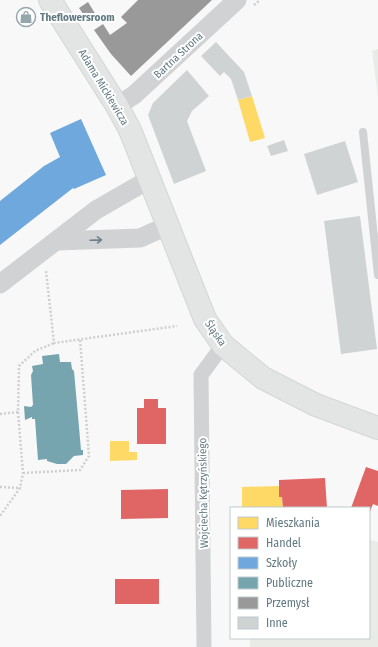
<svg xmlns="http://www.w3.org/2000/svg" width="378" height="647" font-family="'Fira Sans Condensed',sans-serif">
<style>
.green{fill:#e9ece6}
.homes{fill:#ffd966}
.shops{fill:#e06666}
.schools{fill:#6fa8dc}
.public{fill:#76a5af}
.industry{fill:#999}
.building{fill:#d0d3d3}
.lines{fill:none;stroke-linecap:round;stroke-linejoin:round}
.primary-casing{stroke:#d4d6d6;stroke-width:24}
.path{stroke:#cecfd0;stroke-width:2.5;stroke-dasharray:2 2;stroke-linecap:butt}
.service{stroke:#d1d2d3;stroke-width:8}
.minor{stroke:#d1d2d3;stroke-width:15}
.tertiary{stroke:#d1d2d3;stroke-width:19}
.primary{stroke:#e3e4e4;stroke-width:22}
.oneway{stroke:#6d838c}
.labels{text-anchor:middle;stroke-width:4;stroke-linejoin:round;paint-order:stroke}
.poi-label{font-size:11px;font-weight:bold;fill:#627a84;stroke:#fff;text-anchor:start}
.street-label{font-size:11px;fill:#627a84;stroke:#fff}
</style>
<rect width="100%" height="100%" fill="#f8f8f8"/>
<path class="green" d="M378 49V96L372 51Z
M369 539 378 542V647H250V638H369Z"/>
<path class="homes" d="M252 96 265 138 250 142 238 100Z
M110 441H129V452H137V460L110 461Z
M279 486V497H282L283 508H242V487Z"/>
<path class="shops" d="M26 10 32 20 25 25 19 15Z
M144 399H158V408H166V444H137V408H144Z
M366 467 378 471V506L373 504 369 514V508H351Z
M325 478 327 508H283L282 497H279V480Z
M168 489V518L121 519V490Z
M115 579H159V604H115Z"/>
<path class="schools" d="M81 119 106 175 74 189 73 188 0 245V201L44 166 60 157 50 133Z"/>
<path class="public" d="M59 354 60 362H71L72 369 74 371 81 450H83V455L74 456 66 464H57L47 461V459L38 460 35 419H32V417L25 420 24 406 31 407 33 405 31 375 33 371 32 366 43 364 42 356Z"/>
<path class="industry" d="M138 0H212L131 76 111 54 94 30 103 24 110 35 127 23 121 17Z
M88 2 96 15 88 21 79 8Z"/>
<path class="building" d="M216 42 244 72 252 96 238 100 231 79 224 72 220 76 201 56Z
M187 70 209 96 192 111 187 121 206 171 174 184 148 115 153 103Z
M284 140 288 151 271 156 267 146Z
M345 141 358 182 317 195 304 154Z
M360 216 377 349 341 354 324 221Z"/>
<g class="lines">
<defs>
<path id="primary" d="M50 0 117 106 130 130 205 319 223 345 263 378 316 405 378 428"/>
</defs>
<use href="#primary" class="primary-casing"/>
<path class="path" d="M254 5 260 0
M46 271 54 343 177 326
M18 412 23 473 20 488
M0 414 18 412 19 366 35 351 54 343
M23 473 80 470 89 456 80 339
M0 487 20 488 0 516"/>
<path class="service" d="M363 132 378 275"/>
<path class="minor" d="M204 647 201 375 223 345"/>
<path class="tertiary" d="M117 106 134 95 237 0
M58 241 140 238 167 226
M0 284 96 210 148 180"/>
<use href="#primary" class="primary"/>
</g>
<defs><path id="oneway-shaft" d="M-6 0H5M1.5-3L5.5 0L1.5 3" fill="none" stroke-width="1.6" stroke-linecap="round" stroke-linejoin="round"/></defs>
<use class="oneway" href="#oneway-shaft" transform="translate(96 240) rotate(-2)"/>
<defs>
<symbol id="shop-ring" viewBox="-11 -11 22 22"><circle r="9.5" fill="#fff" stroke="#96a6ad" stroke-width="1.5"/><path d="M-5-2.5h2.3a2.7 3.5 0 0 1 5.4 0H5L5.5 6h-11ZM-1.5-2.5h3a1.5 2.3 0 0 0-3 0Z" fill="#96a6ad"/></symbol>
</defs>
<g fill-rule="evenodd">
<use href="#shop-ring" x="15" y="6" width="22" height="22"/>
</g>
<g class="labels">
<g class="poi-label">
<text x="40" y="21">Theflowersroom</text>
</g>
<g class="street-label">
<text transform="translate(178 55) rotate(-43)" y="4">Bartna Strona</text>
<text transform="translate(104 87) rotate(59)" y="4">Adama Mickiewicza</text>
<text transform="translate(216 333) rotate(55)" y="4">Śląska</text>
<text transform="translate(203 493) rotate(-91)" y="4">Wojciecha Kętrzyńskiego</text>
</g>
</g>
<rect x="230" y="507" width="140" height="132" fill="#ffffff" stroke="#c0cace"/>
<rect x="238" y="517" width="20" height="12" fill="#ffd966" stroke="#c0cace"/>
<text x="266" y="527" font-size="12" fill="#627a84">Mieszkania</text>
<rect x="238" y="537" width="20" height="12" fill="#e06666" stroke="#c0cace"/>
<text x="266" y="547" font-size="12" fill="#627a84">Handel</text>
<rect x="238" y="557" width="20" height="12" fill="#6fa8dc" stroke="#c0cace"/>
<text x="266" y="567" font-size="12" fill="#627a84">Szkoły</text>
<rect x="238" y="577" width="20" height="12" fill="#76a5af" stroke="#c0cace"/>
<text x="266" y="587" font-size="12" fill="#627a84">Publiczne</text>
<rect x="238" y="597" width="20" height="12" fill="#999999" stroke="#c0cace"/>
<text x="266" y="607" font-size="12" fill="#627a84">Przemysł</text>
<rect x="238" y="617" width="20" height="12" fill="#d0d3d3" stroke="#c0cace"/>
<text x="266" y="627" font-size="12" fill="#627a84">Inne</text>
</svg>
